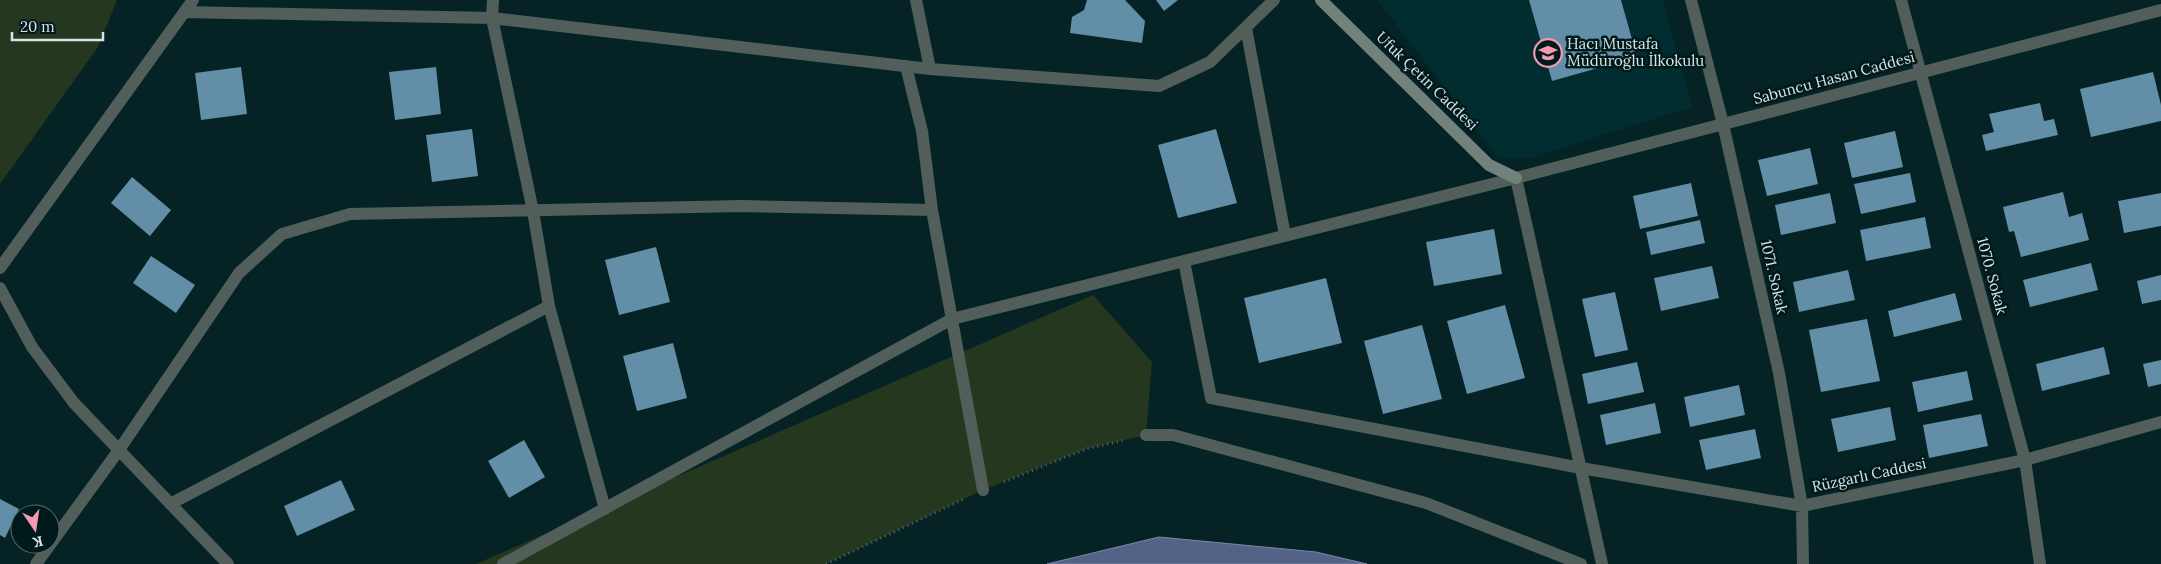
<svg xmlns="http://www.w3.org/2000/svg" width="2161" height="564" font-family="Lora,serif">
<style>
.built{fill:#012c30}
.green{fill:#263720}
.water{fill:#536287;stroke:#7a8aa4}
.building{fill:#628ea8}
.lines{fill:none;stroke-linecap:round;stroke-linejoin:round}
.path{stroke:#50696b;stroke-width:3;stroke-dasharray:1 4;stroke-linecap:butt}
.street{stroke:#525e59;stroke-width:12}
.secondary{stroke:#70827b;stroke-width:12}
.labels{text-anchor:middle;stroke-width:5;stroke-linejoin:round;paint-order:stroke}
.poi-label{font-size:15px;fill:#d6e6e7;stroke:#00191b;text-anchor:start}
.street-label{font-size:15px;fill:#d6e6e7;stroke:#00191b}
</style>
<rect width="100%" height="100%" fill="#052225"/>
<path class="built" d="M1377 0H1663L1692 107 1531 158 1499 159Z"/>
<path class="green" d="M0 0H117L98 47 0 184Z
M1093 295 1152 362 1146 435 1086 449 983 490 826 564H476Z"/>
<path class="water" d="M1159 537 1316 552 1367 564H1047Z"/>
<path class="building" d="M1087 0H1125L1145 21 1142 43 1070 33 1072 17 1084 10Z
M1156 0H1178L1164 11Z
M1529 0H1621L1637 57 1552 81Z
M241 67 247 114 201 120 195 73Z
M436 67 441 114 395 120 389 72Z
M2153 72 2161 105V121L2091 137 2080 89Z
M2040 103 2044 121 2054 119 2058 135 1986 151 1982 135 1994 132 1989 114Z
M472 129 478 176 432 182 426 135Z
M1216 129 1237 203 1178 218 1158 145Z
M1895 131 1903 167 1852 178 1844 143Z
M1810 148 1818 184 1767 196 1758 160Z
M1910 173 1916 202 1861 214 1854 184Z
M132 177 171 210 150 236 111 203Z
M1691 183 1698 216 1640 229 1633 196Z
M2063 192 2069 217 2082 213 2089 240 2021 257 2014 231 2009 232 2003 207Z
M1830 193 1836 223 1781 235 1775 205Z
M2161 193V226L2124 233 2118 201Z
M1925 217 1931 248 1866 261 1860 230Z
M1700 220 1705 243 1651 255 1646 232Z
M1494 229 1502 274 1434 286 1426 242Z
M656 247 670 302 619 315 605 260Z
M151 256 195 285 176 313 133 283Z
M2091 263 2098 290 2030 307 2023 280Z
M1712 266 1719 298 1661 311 1654 278Z
M1848 270 1855 300 1799 312 1793 282Z
M2161 275V300L2142 304 2137 281Z
M1326 278 1342 343 1259 363 1244 298Z
M1615 292 1628 350 1595 357 1582 299Z
M1955 293 1962 320 1894 337 1888 311Z
M1505 305 1525 378 1467 394 1447 321Z
M1867 319 1880 381 1821 392 1809 330Z
M1422 325 1442 399 1383 414 1364 341Z
M673 343 687 398 637 411 623 356Z
M2104 347 2110 374 2042 391 2036 364Z
M2161 360V384L2148 387 2143 364Z
M1637 362 1644 392 1588 404 1582 374Z
M1967 371 1973 400 1918 412 1912 382Z
M1739 385 1745 415 1690 427 1684 397Z
M1655 403 1661 433 1606 445 1600 415Z
M1890 407 1896 440 1838 452 1831 419Z
M1981 414 1988 446 1929 458 1923 425Z
M1755 429 1761 458 1706 470 1699 440Z
M524 440 545 477 509 498 488 461Z
M341 480 355 510 297 536 284 506Z
M0 499 19 509 5 538 0 535Z"/>
<g class="lines">
<path class="path" d="M1004 482 1086 449 1126 440
M826 564 964 499"/>
<path class="street" d="M493 0 492 18 533 211 549 306 605 509
M916 0 930 69
M1691 0 1723 124 1779 373 1802 506 1803 564
M1901 0 2025 460 2040 564
M184 12 492 18 930 69 1159 86 1210 62 1274 0
M1246 28 1285 235
M906 66 922 131 932 210 983 490
M1516 178 1602 564
M1184 261 1211 398 1581 468 1802 506 2025 460 2161 422
M0 268 193 0
M0 288 32 347 74 403 228 564
M1146 435H1173L1426 503 1581 564
M170 504 549 306
M36 564 119 450 239 273 282 234 350 214 742 206 932 210
M503 564 952 319 1516 178 2161 10"/>
<path class="secondary" d="M1321 0 1489 165 1516 178"/>
</g>
<defs>
<symbol id="school-ring" viewBox="-11 -11 22 22"><circle r="9.5" fill="#00191b" stroke="#f19ab1" stroke-width="1.5"/><path d="M0-5L7-2L0 1L-7-2ZM-4 1L0 2.5L4 1V4Q0 6-4 4Z" fill="#f19ab1"/></symbol>
</defs>
<g fill-rule="evenodd">
<use href="#school-ring" x="1532" y="37" width="32" height="32"/>
</g>
<g class="labels">
<g class="poi-label">
<text x="1567" y="49">Hacı Mustafa<tspan x="1567" dy="17">Müdüroğlu İlkokulu</tspan></text>
</g>
<g class="street-label">
<text transform="translate(1834 78) rotate(-15)" y="5">Sabuncu Hasan Caddesi</text>
<text transform="translate(1427 81) rotate(44)" y="5">Ufuk Çetin Caddesi</text>
<text transform="translate(1992 276) rotate(75)" y="5">1070. Sokak</text>
<text transform="translate(1774 277) rotate(77)" y="5">1071. Sokak</text>
<text transform="translate(1869 475) rotate(-12)" y="5">Rüzgarlı Caddesi</text>
</g>
</g>
<g transform="translate(35 529) rotate(167)"><circle r="24" fill="#00191b" stroke="#566b6d"/>
<path d="M0-4L9 19L0 12L-9 19Z" fill="#f19ab1"/>
<text y="-8" font-size="14" font-weight="bold" text-anchor="middle" fill="#d6e6e7">K</text>
</g>
<path d="M12 32v8h91v-8" fill="none" stroke="#d6e6e7" stroke-width="2.5"/>
<text x="20" y="32" font-size="15" fill="#d6e6e7" stroke="#00191b" stroke-width="4" paint-order="stroke">20 m</text>
</svg>
